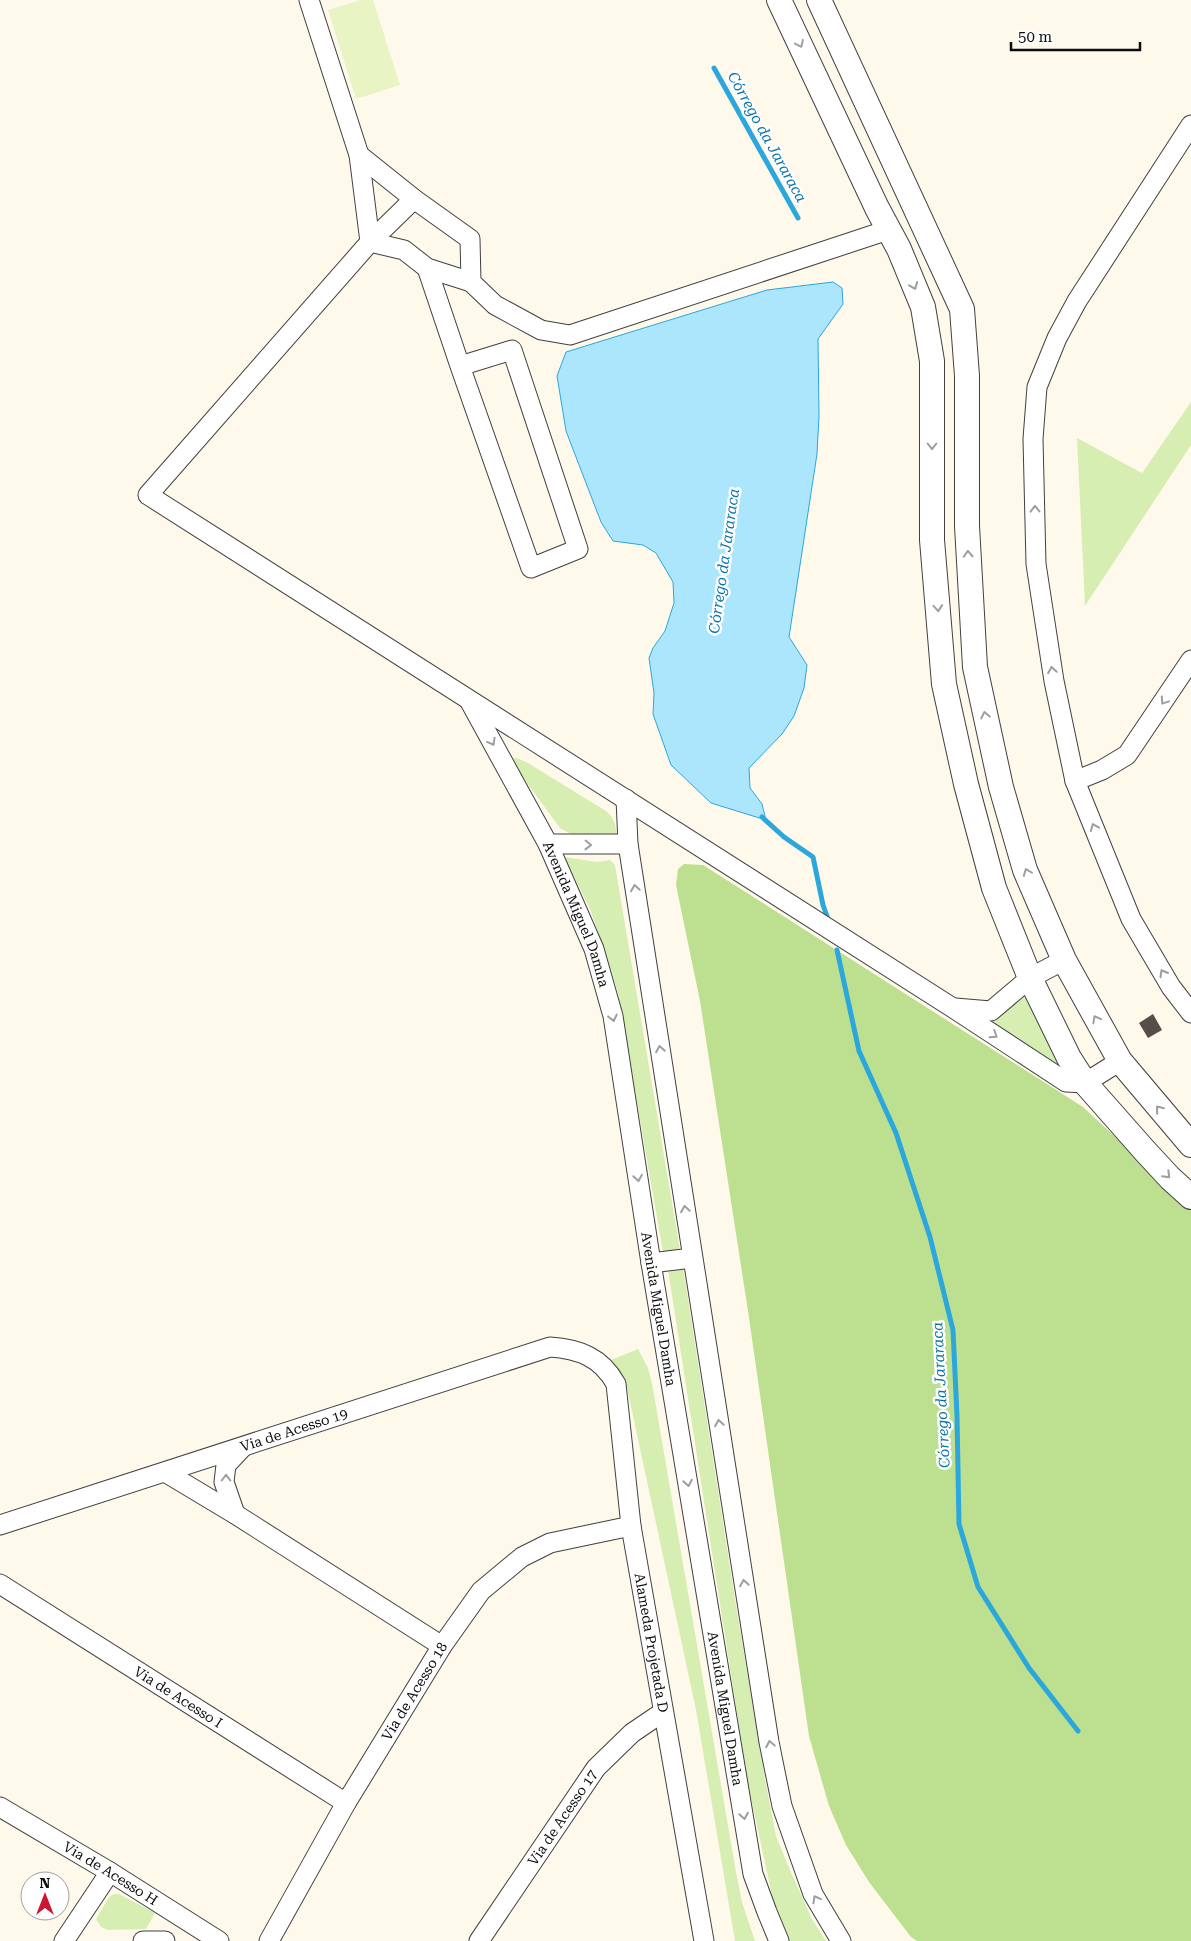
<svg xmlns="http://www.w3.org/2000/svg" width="1191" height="1941" font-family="'Roboto Serif',serif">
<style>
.green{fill:#d7eeb2}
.forest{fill:#bce08f}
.pitch{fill:#e8f4c4}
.water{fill:#abe6fc;stroke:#2ba7db}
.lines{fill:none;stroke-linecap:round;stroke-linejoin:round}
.stream{stroke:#2ba7db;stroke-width:5}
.building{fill:#564c48}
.minor-casing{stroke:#404040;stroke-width:21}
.tertiary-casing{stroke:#404040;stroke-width:26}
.minor{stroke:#fff;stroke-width:19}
.tertiary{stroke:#fff;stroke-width:24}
.oneway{stroke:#9e9e9e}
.labels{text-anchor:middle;stroke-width:5;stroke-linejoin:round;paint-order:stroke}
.street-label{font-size:14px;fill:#0d0d0d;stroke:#fff}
.water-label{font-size:15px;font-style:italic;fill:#0a75ab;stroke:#fff}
</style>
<rect width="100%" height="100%" fill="#fff9ec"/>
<path class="green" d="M1191 402V445L1085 606 1077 438 1142 473Z
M512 758H517L528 763 606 811C613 817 617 825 616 835L578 838 560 828 510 760Z
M565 857 597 862 610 860 615 865 681 1256 664 1258 618 993 609 964 590 909 567 863Z
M1021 996 1029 999 1070 1073 993 1028 988 1019Z
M683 1267 735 1599 765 1779 776 1836 790 1870 812 1919 826 1941H789L773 1900 748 1784 668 1270Z
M638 1349 648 1368 652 1383 736 1872 742 1902 755 1941H735L696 1710 627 1388 611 1360Z
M114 1894H119L155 1913 146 1929 108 1930 101 1927 96 1919 109 1897Z"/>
<path class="forest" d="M684 864 703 865 1083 1107 1191 1207V1941H917L911 1937 869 1882 846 1845 829 1806 809 1736 748 1311 700 1001 676 885 678 869Z"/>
<path class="pitch" d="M361 0H373L400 85 356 99 328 10Z"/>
<path class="water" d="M833 282 842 288 843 304 818 339 819 416 817 454 789 637 807 665 804 688 794 716 782 734 749 768 750 788 762 804 766 820 711 803 671 765 653 714 654 693 649 658 653 648 665 631 674 603 673 582 656 553 643 545 613 541 601 522 566 431 557 376 566 352 767 290Z"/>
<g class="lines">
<path class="stream" d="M714 68 798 218
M762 817 784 837 813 857 823 905 829 922
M837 950 859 1051 896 1133 930 1237 953 1330 957 1416 959 1524 978 1587 1029 1668 1078 1731"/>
</g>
<path class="building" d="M1153 1014 1162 1030 1148 1038 1139 1023Z"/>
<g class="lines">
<defs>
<g id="minor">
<path d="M309 0 359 155 370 242"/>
<path d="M1191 125 1077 301 1057 338 1037 387 1033 439 1036 564 1054 681 1075 781 1131 919 1171 987 1191 1013"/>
<path d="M359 155 414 199 470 239 471 282 495 305 541 330 570 335 888 230"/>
<path d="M414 199 370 242 148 495 953 1008 1066 1082 1085 1083 1120 1061"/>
<path d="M370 242 404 250 427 268 471 282"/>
<path d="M427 268 460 366 531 568 578 549 512 350 460 366"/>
<path id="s1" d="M469 700 548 844 594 949 613 1016 651 1263 753 1874 767 1912 779 1941"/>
<path d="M1075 781 1102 770 1127 755 1191 660"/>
<path d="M626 799 628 844 769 1742 782 1806 813 1894 841 1941"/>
<path d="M548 844H628"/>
<path d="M955 1008 991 1011 1030 978 1064 960"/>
<path d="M651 1263 692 1258"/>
<path d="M165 1472 235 1514 442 1646"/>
<path d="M235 1514 224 1482 226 1465 242 1448"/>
<path id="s2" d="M0 1525 550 1347C579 1349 601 1357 616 1384L631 1526 704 1941"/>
<path id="s3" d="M0 1584 346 1803"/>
<path id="s4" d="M0 1807 110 1872 219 1941"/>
<path d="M64 1941 110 1872"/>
<path d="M143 1941H165"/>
<path id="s5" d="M269 1941 346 1803 442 1646 481 1591 522 1557 550 1543 631 1526"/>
<path id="s6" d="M479 1941 596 1768 632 1733 663 1712"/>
</g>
<path id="tertiary" d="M779 0 877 208 899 249 923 307 932 361V540L944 684 966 784 994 888 1030 978 1069 1058 1085 1083 1145 1151 1170 1178 1191 1197
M819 0 962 309 967 376V526L975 667 1001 787 1025 870 1064 960 1120 1061 1191 1145"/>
</defs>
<use href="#minor" class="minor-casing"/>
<use href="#tertiary" class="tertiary-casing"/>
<use href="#minor" class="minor"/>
<use href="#tertiary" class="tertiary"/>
</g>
<defs><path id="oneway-chevron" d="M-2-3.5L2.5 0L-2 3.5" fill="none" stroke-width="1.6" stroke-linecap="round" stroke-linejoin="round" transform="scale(1.25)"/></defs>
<g class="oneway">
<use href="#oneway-chevron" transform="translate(800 44) rotate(65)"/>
<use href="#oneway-chevron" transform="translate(914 286) rotate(68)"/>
<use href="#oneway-chevron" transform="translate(932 446) rotate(90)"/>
<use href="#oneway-chevron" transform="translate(1035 509) rotate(-91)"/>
<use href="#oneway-chevron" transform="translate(968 554) rotate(-93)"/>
<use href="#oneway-chevron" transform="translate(938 608) rotate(85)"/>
<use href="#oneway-chevron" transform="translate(1052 670) rotate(-99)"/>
<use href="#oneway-chevron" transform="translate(1164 701) rotate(124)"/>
<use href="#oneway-chevron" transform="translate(985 715) rotate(-102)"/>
<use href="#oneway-chevron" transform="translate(492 742) rotate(61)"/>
<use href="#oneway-chevron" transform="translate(1094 827) rotate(-112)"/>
<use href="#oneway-chevron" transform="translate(588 845) rotate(1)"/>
<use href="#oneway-chevron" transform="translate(1027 872) rotate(-111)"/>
<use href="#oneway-chevron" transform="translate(635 888) rotate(-99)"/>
<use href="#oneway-chevron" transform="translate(1163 973) rotate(-120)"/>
<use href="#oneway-chevron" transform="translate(613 1018) rotate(78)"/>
<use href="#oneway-chevron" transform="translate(1096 1019) rotate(-118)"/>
<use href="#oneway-chevron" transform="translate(994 1035) rotate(33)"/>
<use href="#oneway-chevron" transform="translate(660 1049) rotate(-99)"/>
<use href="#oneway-chevron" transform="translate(1159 1109) rotate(-129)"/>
<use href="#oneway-chevron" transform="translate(1167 1175) rotate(45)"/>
<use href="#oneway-chevron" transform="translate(638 1178) rotate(81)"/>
<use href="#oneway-chevron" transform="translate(685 1209) rotate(-99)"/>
<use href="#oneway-chevron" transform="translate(719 1423) rotate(-99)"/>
<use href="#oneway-chevron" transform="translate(226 1478) rotate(-90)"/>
<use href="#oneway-chevron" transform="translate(688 1483) rotate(80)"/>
<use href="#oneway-chevron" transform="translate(744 1583) rotate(-99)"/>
<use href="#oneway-chevron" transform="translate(770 1744) rotate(-101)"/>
<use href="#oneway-chevron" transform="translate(744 1816) rotate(80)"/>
<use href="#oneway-chevron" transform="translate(816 1899) rotate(-119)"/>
</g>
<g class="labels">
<g class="street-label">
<text dy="5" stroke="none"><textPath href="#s1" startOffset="240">Avenida Miguel Damha</textPath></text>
<text dy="5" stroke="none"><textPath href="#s1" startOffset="645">Avenida Miguel Damha</textPath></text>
<text dy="5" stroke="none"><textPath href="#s2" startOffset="309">Via de Acesso 19</textPath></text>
<text dy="5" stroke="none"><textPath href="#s2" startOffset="919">Alameda Projetada D</textPath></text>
<text dy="5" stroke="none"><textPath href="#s5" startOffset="289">Via de Acesso 18</textPath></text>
<text dy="5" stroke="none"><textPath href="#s3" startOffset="211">Via de Acesso I</textPath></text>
<text dy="5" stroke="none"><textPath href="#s1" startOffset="1050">Avenida Miguel Damha</textPath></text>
<text dy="5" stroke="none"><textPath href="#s6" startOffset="149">Via de Acesso 17</textPath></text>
<text dy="5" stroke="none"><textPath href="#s4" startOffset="129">Via de Acesso H</textPath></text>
</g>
<g class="water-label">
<text transform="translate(767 137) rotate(61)" y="5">Córrego da Jararaca</text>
<text transform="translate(724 561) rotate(-82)" y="5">Córrego da Jararaca</text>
<text transform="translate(941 1395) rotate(-93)" y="5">Córrego da Jararaca</text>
</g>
</g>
<g transform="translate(45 1896)"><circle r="24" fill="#ffffff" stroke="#9e9e9e"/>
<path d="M0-4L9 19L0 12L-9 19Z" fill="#ca1732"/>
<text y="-8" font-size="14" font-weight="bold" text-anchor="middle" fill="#0d0d0d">N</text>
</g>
<path d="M1011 42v8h129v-8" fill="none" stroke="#0d0d0d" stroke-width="2.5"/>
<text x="1018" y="42" font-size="15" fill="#0d0d0d" stroke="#ffffff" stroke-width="4" paint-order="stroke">50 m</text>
</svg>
